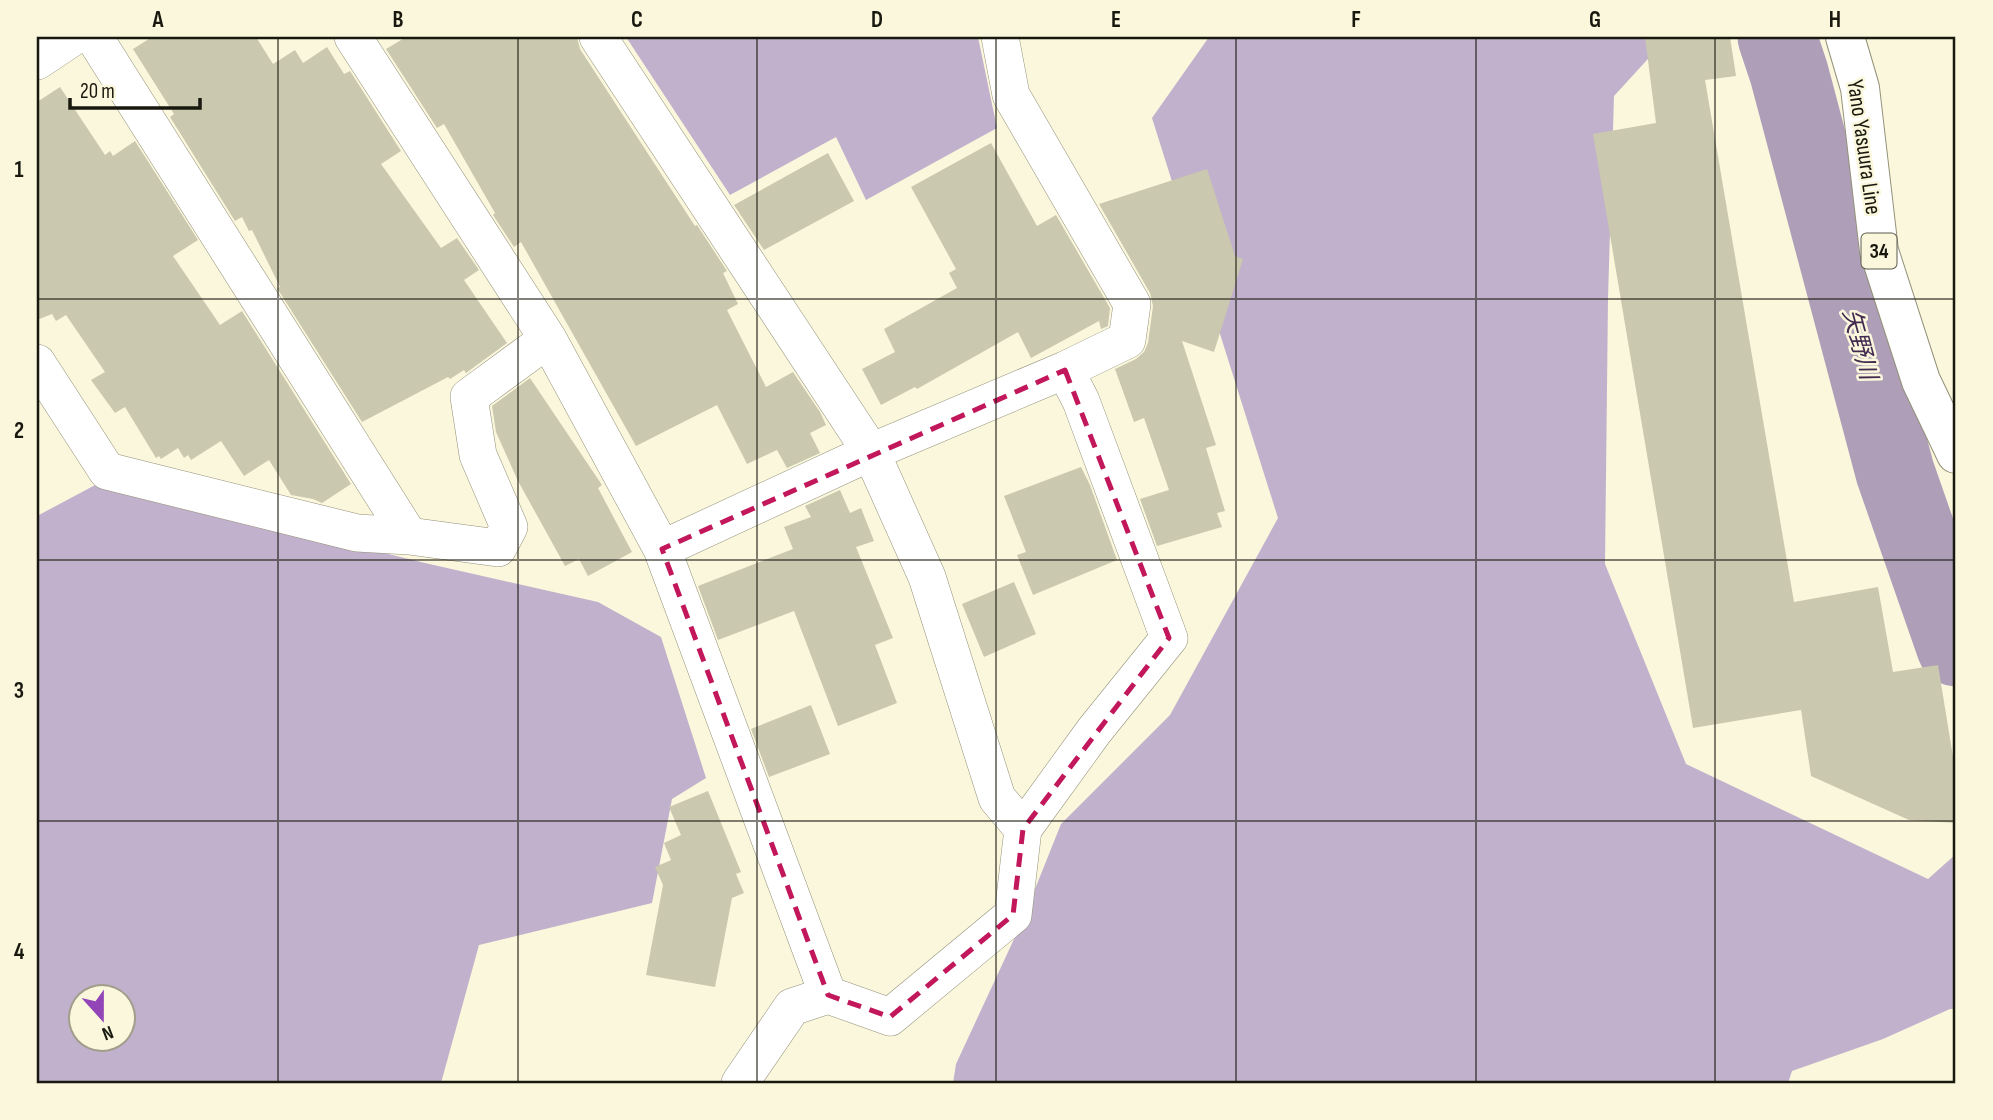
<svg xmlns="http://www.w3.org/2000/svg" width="1993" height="1120" font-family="'Sofia Sans Condensed','Noto Sans JP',sans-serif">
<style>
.forest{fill:#c2b1cc;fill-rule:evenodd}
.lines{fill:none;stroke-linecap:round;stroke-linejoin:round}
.river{stroke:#ae9eb8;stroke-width:79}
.building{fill:#cac8ae}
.minor-casing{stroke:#939179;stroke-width:38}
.primary-casing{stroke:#939179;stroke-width:40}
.minor{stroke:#fff;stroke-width:37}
.primary{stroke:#fff;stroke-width:38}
.marked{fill:none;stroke:#c2185b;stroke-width:5;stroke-dasharray:14 9;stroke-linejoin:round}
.grid{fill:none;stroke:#19180e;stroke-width:2;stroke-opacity:0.55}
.labels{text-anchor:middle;stroke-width:5;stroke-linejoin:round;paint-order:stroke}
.shield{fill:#faf7dd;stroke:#5c5b4c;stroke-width:2}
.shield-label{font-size:21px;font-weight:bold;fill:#19180e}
.street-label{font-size:23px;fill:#19180e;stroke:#faf7dd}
.water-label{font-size:24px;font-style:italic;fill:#432b50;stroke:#faf7dd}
.neatline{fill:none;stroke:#19180e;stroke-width:2.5}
.grid-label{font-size:23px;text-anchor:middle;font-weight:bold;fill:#19180e}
</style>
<rect width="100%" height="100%" fill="#faf7dd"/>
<path class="forest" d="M626 37H978L997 128 866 200 836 137 730 195Z
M1209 37H1668L1614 96 1608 299 1605 564 1686 764 1928 879 1956 854V1009H1950L1883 1039 1792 1071 1788 1083H953L956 1064 1021 924 1061 824 1170 715 1278 518 1152 118Z
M99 483 425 563 598 602 661 637 706 778 672 799 652 903 479 945 441 1083H37V516ZM80 998H122V1040H80Z"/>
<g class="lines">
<path class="river" d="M1777 37 1789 73 1895 472 1956 647"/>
</g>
<path class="building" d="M152 37H256L273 64 295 50 303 63 327 47 344 74 350 71 401 151 381 164 441 248 457 238 479 270 464 280 507 343 466 373 464 370 450 379 448 377 362 422 277 288 280 287 252 230 249 231 242 217 235 221 170 117 174 114 133 49Z
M406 37H577L580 49 695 226 697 225 727 271 723 273 738 304 727 310 766 387 793 372 820 412 826 425 810 433 820 453 787 468 777 450 747 464 717 405 636 446 521 242 514 247 493 215 495 213 444 124 437 128 386 49Z
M1645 37H1730L1736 76 1705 80 1794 602 1878 587 1893 672 1938 665 1956 775V823L1909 820 1811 776 1801 710 1693 728 1593 134 1656 123Z
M60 87 105 155 110 151 113 156 135 141 198 240 173 256 220 325 242 311 351 484 322 503 313 499 291 495 269 460 244 476 221 441 191 460 188 455 184 458 178 448 161 459 159 456 156 458 125 407 115 413 91 380 105 372 66 315 56 321 52 314 37 320V102Z
M991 143 1037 226 1056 215 1110 308 1108 326 1101 329 1099 321 1031 358 1018 332 917 389 915 387 881 405 862 369 895 352 884 329 957 288 949 273 956 269 911 187Z
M828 153 854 201 764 250 734 205Z
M1207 169 1235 256 1243 259 1214 352 1182 341 1216 445 1206 448 1225 511 1217 513 1222 527 1157 546 1140 499 1169 490 1144 418 1134 422 1115 369 1136 359 1144 352 1148 343 1153 306 1150 293 1099 204Z
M530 378 602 485 598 488 632 552 588 576 579 559 565 566 518 481 496 432 492 406Z
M1081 467 1090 485 1117 560 1033 595 1017 555 1026 552 1004 496Z
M840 490 850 513 861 508 874 541 856 547 893 638 875 645 897 703 838 726 794 611 718 640 698 586 793 549 784 527 811 517 805 506Z
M1014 582 1036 634 984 657 962 604Z
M811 705 830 754 769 777 751 729Z
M708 791 741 872 736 874 744 893 732 898 715 987 646 975 663 885 655 867 671 860 664 843 681 835 669 807Z"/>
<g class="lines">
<defs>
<path id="minor" d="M94 37 409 536
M353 37 548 339 662 549 828 995 890 1017 1013 915 1023 829 1094 731 1169 638 1081 401 1065 370
M598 37 871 452 927 577 997 798 1023 829
M37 61 73 37
M37 363 107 471 357 533 409 536 498 548 509 527 478 455 469 397 548 339
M662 549 871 452 1065 370 1127 340 1132 304 1011 95 1000 37
M740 1083 792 1007 828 995"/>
<path id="primary" d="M1845 37 1860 88 1879 251 1921 381 1956 454"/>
</defs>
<use href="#minor" class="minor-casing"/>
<use href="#primary" class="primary-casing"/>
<use href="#minor" class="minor"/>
<use href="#primary" class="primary"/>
</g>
<path class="marked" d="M1065 370 1169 638 1023 829 1013 915 890 1017 828 995 662 549Z"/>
<path class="grid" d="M278 37V1083M518 37V1083M757 37V1083M996 37V1083M1236 37V1083M1476 37V1083M1715 37V1083M37 299H1956M37 560H1956M37 821H1956"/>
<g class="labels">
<rect class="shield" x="1861.5" y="233.5" width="35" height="35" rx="5"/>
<g class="shield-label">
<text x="1879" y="258">34</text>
</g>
<g class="street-label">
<text transform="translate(1865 147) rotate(82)" y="8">Yano Yasuura Line</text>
</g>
<g class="water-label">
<text transform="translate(1860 344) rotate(75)" y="8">矢野川</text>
</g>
</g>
<rect width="1993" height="1120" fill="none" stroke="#faf7dd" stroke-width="77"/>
<g transform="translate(102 1018) rotate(159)"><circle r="33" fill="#faf7dd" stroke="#a09e8a" stroke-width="2"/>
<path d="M0-5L12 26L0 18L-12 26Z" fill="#9245b6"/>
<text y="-10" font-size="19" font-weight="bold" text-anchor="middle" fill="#19180e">N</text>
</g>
<path d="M70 98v10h130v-10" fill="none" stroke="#19180e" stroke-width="3.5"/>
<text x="80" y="98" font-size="21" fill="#19180e" stroke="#faf7dd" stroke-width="5" paint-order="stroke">20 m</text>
<rect x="38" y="38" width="1916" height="1044" class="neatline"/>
<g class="grid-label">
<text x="158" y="27">A</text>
<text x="398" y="27">B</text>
<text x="637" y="27">C</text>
<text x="877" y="27">D</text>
<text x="1116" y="27">E</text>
<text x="1356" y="27">F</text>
<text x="1595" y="27">G</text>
<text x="1835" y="27">H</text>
<text x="19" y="177">1</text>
<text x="19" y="438">2</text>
<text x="19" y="698">3</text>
<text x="19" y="959">4</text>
</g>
</svg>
